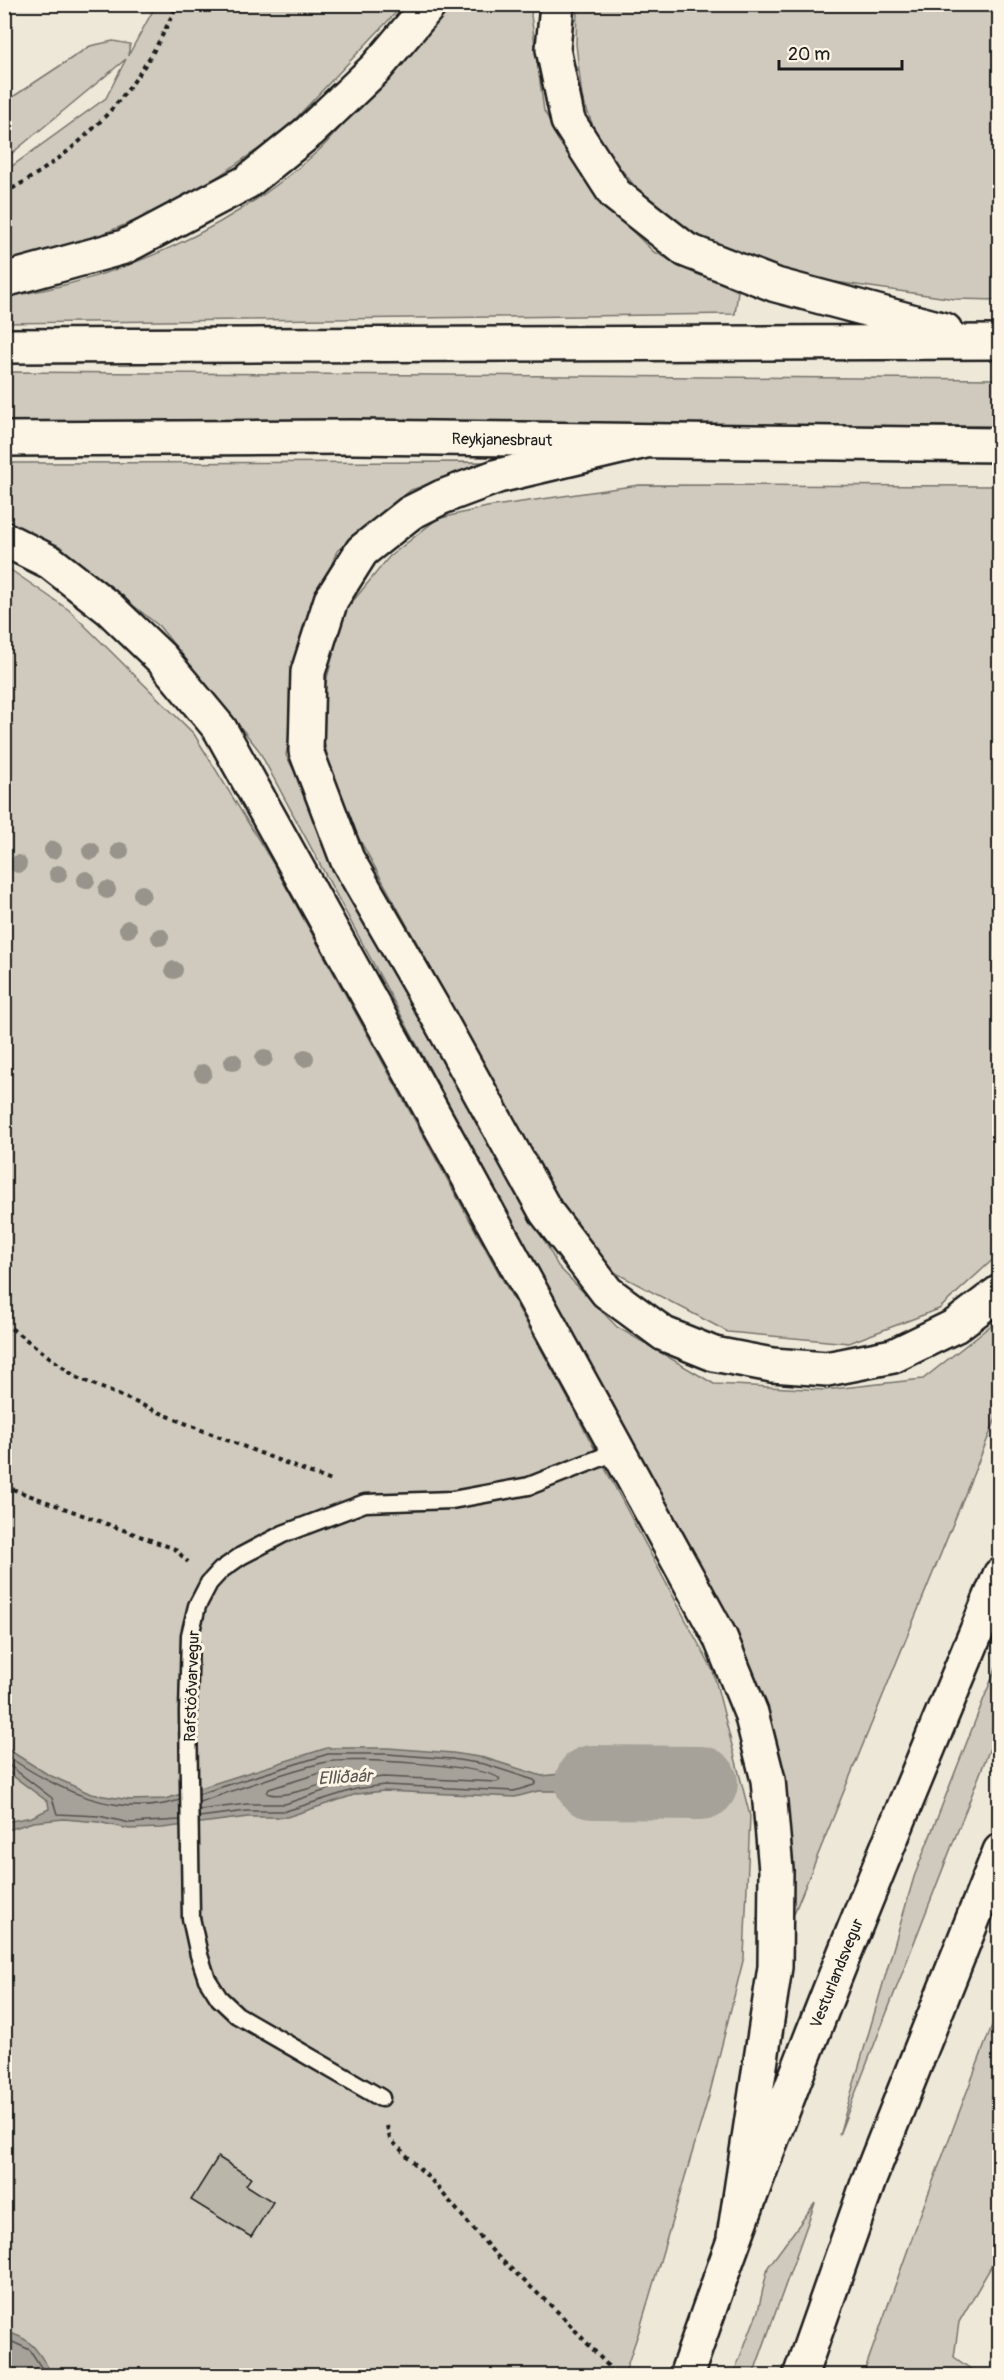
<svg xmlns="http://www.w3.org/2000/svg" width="1004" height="2380" font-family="Pangolin,sans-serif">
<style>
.green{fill:#cfcabd;stroke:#76736c;stroke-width:1.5}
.water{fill:#a7a299;stroke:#6f6c67;stroke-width:1.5}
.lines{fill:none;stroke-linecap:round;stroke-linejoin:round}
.shore{stroke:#54524e;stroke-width:1.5}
.river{stroke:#a7a299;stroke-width:74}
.building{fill:#bab6aa;stroke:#1c1c1c;stroke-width:1.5}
.lane-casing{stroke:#1c1c1c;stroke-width:21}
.highway-casing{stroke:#1c1c1c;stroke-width:38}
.path{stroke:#1c1c1c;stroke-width:4;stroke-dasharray:4.5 4.5;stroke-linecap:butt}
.lane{stroke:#fcf5e5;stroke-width:16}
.highway{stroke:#fcf5e5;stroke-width:33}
.tree{fill:#98948b}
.labels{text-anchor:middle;stroke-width:6;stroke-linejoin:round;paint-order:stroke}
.street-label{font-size:16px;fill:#1c1c1c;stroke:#fcf5e5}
.water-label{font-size:18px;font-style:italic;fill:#5b5854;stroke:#fcf5e5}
</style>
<rect width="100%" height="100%" fill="#eee8d9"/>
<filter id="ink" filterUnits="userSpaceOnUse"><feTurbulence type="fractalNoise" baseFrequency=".0167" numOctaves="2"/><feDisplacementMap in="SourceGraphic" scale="12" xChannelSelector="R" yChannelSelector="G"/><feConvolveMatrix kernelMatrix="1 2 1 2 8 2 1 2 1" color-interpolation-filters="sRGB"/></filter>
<g filter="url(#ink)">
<path class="green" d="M448 4 533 5 531 15 544 111 593 193 654 252 738 291 735 314 5 323V297C118 280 232 229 318 151 330 140 341 126 352 114 385 78 417 41 448 4Z
M156 5H403L282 133 179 203 53 254 5 265 4 172 106 98 126 59 5 159V102L90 46 113 41 130 44 128 56Z
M577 5H999V300L955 299 800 277 714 246 650 205 599 142 582 97 576 44Z
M5 372 1000 379 999 426 5 423Z
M496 462 411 490 337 551 307 626 286 755 558 1266 617 1327 714 1384 824 1390 923 1379 999 1319V1411L793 1916 783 1779 729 1618 638 1456 258 749 159 626 62 549 5 521V463Z
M639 485 999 486V1254L939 1309 849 1343 728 1332 614 1272 560 1201 336 797 318 713 344 612 389 557 437 519 487 507Z
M5 566 69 610 194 734 274 865 559 1382 713 1671 750 1816 744 1957 709 2096 641 2325 624 2375H5Z
M999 1660V1725L839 2135 914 1877Z
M999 2007V2253L959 2322 954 2357 979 2375H863L921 2213Z
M815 2203 753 2375H733L758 2311 768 2267Z"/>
<path class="water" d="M4 1747 47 1774 91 1794 130 1800 165 1799 327 1748H388L453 1753 485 1758 542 1776 560 1774 592 1756 610 1753 632 1756 694 1775 695 1783 692 1798 674 1804 623 1807 559 1791H538L515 1797 384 1791 357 1794 287 1817H248L162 1828 129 1829 98 1822 64 1819 33 1822 5 1831V1822L32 1817 49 1809 48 1802 5 1770Z
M4 2332C29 2336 37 2349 49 2369L82 2375H5Z"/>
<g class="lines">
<path class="shore" d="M4 1754C56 1789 116 1820 180 1800
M611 1759 631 1762 687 1779 689 1783 687 1792C661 1808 587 1798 560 1784L561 1780 594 1762Z
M4 1765 10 1766 52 1798 57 1814 99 1816 130 1823 180 1820
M611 1767 629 1769 676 1784 678 1787 671 1791 624 1793 582 1782 583 1778 597 1769Z
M330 1770H341L344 1774C331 1783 280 1800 267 1793L269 1789Z
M199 1794 328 1754H388L452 1759 484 1764 534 1780 536 1782 534 1785 514 1791 384 1785 356 1789 286 1811H247L199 1817
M199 1802C241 1789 284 1771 327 1762 351 1757 485 1765 500 1779L497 1782 383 1777 353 1781 285 1804H247L199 1810
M4 2338 30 2350 44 2372 50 2376"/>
<path class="river" d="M592 1782 701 1783"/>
</g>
<path class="building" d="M218 2157 251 2178 246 2185 273 2202 251 2237 191 2200Z"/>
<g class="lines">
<defs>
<path id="lane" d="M381 2098 237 2015 219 1998 207 1979 199 1955 191 1918 188 1712 190 1635 197 1606 209 1583 221 1570 241 1556 283 1534 365 1503 452 1500 529 1486 618 1451"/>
<path id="highway" d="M557 4 553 49 568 121 615 194 686 250 776 285 945 330
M4 280 124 247 247 182 310 131 376 68 430 4
M4 346 1000 342
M4 439 353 437 1000 445
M646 441 498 476 442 497 410 513 362 551 331 600 308 672 306 751 347 859 437 1015 546 1212 607 1292 664 1334 714 1354 772 1365 827 1369 893 1356 955 1326 1000 1292
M4 539 50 562 110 609 162 659 220 729 465 1171 720 1637 751 1713 768 1780 776 1870 775 1967 734 2237
M686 2376C779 2104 890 1840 1000 1575
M800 2376 869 2180 1000 1851"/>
</defs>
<use href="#lane" class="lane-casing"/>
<use href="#highway" class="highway-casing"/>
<path class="path" d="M4 193C84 151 142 87 177 4
M4 1323 76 1377 199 1429 334 1482
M4 1486 175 1549 188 1562
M387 2126 390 2139 432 2181 496 2255 560 2314 613 2371"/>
<use href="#lane" class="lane"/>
<use href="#highway" class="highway"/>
</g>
<g class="tree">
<circle cx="53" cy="850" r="9"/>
<circle cx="91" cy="851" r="9"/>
<circle cx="120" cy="851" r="9"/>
<circle cx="18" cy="864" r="9"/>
<circle cx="58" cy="874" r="9"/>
<circle cx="86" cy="880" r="9"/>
<circle cx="107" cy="890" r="9"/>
<circle cx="142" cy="894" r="9"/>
<circle cx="128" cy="929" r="9"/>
<circle cx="160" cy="937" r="9"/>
<circle cx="174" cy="970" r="9"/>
<circle cx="264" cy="1058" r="9"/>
<circle cx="305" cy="1058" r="9"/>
<circle cx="233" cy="1062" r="9"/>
<circle cx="203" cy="1073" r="9"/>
</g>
</g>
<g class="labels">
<g class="street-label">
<text transform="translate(502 439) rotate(1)" y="6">Reykjanesbraut</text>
<text transform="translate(191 1686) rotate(-88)" y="6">Rafstöðvarvegur</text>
<text transform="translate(836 1973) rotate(-68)" y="6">Vesturlandsvegur</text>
</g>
<g class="water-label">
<text transform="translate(345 1777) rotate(-3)" y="6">Elliðaár</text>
</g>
</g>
<rect width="1004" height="2380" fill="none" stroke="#fcf5e5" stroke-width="24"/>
<rect x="12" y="12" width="980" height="2356" fill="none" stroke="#1c1c1c" stroke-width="2" filter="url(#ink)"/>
<path d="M779 60v9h123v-9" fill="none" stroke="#1c1c1c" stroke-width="3"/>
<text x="788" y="60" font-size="18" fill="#1c1c1c" stroke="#fcf5e5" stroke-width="4.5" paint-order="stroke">20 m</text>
</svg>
